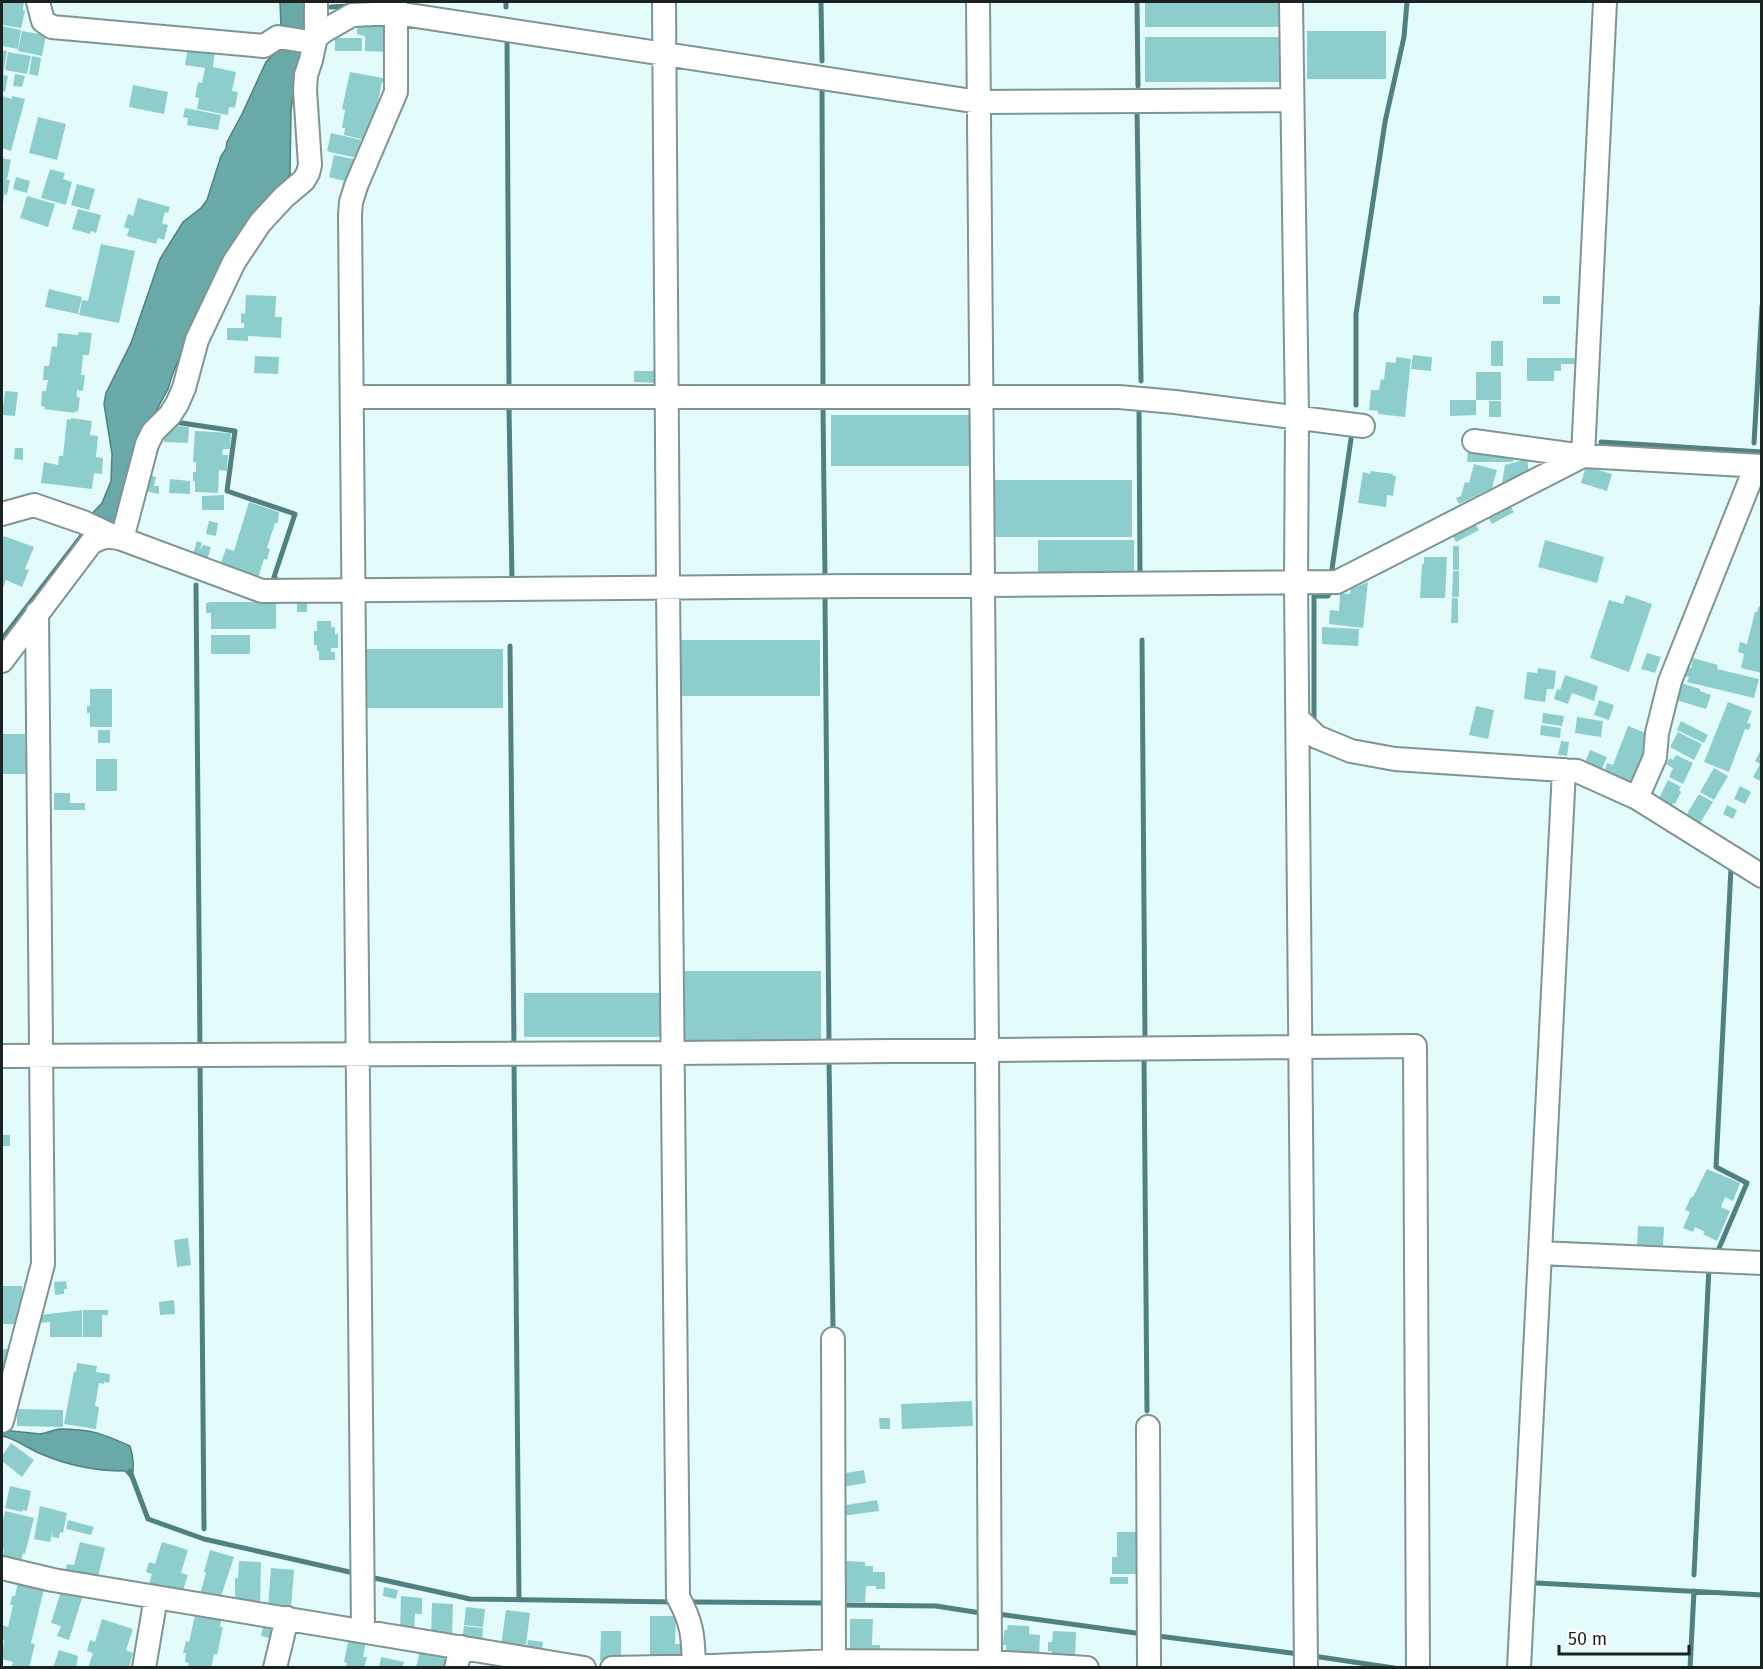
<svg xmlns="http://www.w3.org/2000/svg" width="1763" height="1669" font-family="'Fira Sans',sans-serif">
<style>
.water{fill:#69a9a8;stroke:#518080;stroke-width:1.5}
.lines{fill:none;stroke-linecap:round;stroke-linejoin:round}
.stream{stroke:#518080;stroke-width:5}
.building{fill:#8dcecd}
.minor-casing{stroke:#7f9494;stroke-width:26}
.minor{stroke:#fff;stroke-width:22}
</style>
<rect width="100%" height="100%" fill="#e4fbfb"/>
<path class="water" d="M280 2H306L307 35 296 76 291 110 290 174 282 188 192 326 172 376 168 389 149 424 116 525 87 519 102 503 111 481 112 454 104 404 106 393 131 343 160 259 183 222 201 208 207 200 221 156 226 149 227 142 242 114 266 62 282 46 285 30 281 26Z
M59 1429C91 1429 101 1433 130 1446 133 1455 135 1470 131 1478L125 1471C96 1471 66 1465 39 1453 25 1447 17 1439 2 1436V1430L41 1434Z"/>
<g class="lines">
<path class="stream" d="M506 2V7
M821 2 822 61
M1137 2 1138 86
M331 7 349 6
M507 37 509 386
M822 87 823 385
M1137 108 1141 381
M1356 405V314L1385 122 1404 37 1407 2
M509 408 512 580
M823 408 825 577
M1139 410 1140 575
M175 422 235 431 227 491 295 514 274 577 278 581H281
M1601 442 1762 452
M1754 443 1762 306
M1332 569 1351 439
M196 585 200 1049
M825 599 829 1042
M2 639 87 529
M1142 640 1145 1041
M510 646 514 1046
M1317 723 1314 720V596H1328L1330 592
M1144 1058 1147 1411
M829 1059 833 1327
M514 1060 519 1600
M202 1062H200L204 1529
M1717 1253 1747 1183 1716 1167 1731 868
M130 1471 148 1519 204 1539 354 1573
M1694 1575 1709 1267
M370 1577 470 1599 674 1602
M1536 1583 1762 1595
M694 1602 824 1603
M840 1605 936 1606 981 1613
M998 1614 1143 1634
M1158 1636 1299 1654
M1313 1656 1394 1668
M1690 1668 1694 1591"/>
</g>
<path class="building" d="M2 2H24L23 10 25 11 21 28 2 25Z
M1145 2H1281V27H1145Z
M391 21 390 52 365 51V36L357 34V22Z
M2 26 21 30 18 49 2 46Z
M22 31 46 35 42 56 18 51Z
M1307 31H1386V79H1307Z
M1145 37H1281V82H1145Z
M335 38H362V51H335Z
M188 47 215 51 213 67 236 72 232 91 238 92 235 108 229 107 228 115 197 109 199 98 195 97 198 82 202 83 205 68 185 65Z
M2 50 7 51 3 75 8 76 5 92 2 91Z
M8 52 31 56 27 74 5 70Z
M32 56 41 58 38 76 29 74Z
M350 72 388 79 387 83 382 82 371 134 366 140 344 135 345 128H342L345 110 342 109Z
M15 74 25 76 22 87 13 86Z
M133 85 168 92 164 114 129 107Z
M2 96 12 99V96L25 99 11 151 2 148Z
M185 108 221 115 218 130 187 125 188 118 183 117Z
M38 117 66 124 57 160 29 153Z
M331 133 361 140 357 158 334 153 335 148 334 153 327 151Z
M334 155 358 160 353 183 329 177Z
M2 158 11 160 7 180H10L7 195 4 194 3 204Z
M50 169 65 173 63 179 72 182 66 205 41 198Z
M16 177 30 181 27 193 13 189Z
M77 184 95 189 89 210 71 205Z
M27 196 55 204 48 227 20 218Z
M138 198 170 207 168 213 165 212 162 223 168 225 164 240 158 238 156 244 127 236 129 229 124 227 128 214 133 216Z
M78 209 101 215 96 233 91 231 90 234 72 229Z
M101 244 135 251 119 323 79 315 82 300 88 301Z
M49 289 82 297 78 314 45 307Z
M246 295 276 296 275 317H282L281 338 248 336V341L227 340V328H244V323H241V313L245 314Z
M1543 296H1560V304H1543Z
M79 332 92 333 89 355H83L81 375H85L83 391 77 390V397L80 398 78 412 75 411V413L44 409 45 407 41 406 42 391H46L48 380H43L44 366H49L52 346 57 347 58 333 78 335Z
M1491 341H1503V366H1491Z
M1413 355 1432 357 1431 371 1411 369Z
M255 356 279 357 278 374 254 373Z
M1396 357 1411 359 1405 417 1378 414V411L1369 410 1371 390H1379L1381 379 1384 380 1386 362 1396 363Z
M1527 358H1575V364H1561V371H1554V381H1527Z
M634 371H658V383L634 382Z
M1476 372H1501V400H1476Z
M5 391 18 392 15 416 2 415Z
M1450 400H1476V415L1450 416Z
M1489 401H1501V417H1489Z
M831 415H971V466H831Z
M71 418 92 421 90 435 98 436 96 457 103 458 102 474 94 473 92 489 41 483 44 462 58 465 59 456H63L67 419 71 420Z
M165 425 189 427 188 443 164 442Z
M195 431 231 433 230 449H223L222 455H228L227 471 219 470 218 493 195 492V481H193V472H196V462H193Z
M15 448H23V460L14 459Z
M1468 449 1513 454V462H1467Z
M1527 459 1529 471 1502 483 1505 465Z
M1474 464 1497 470 1492 488 1459 504 1456 498 1461 496 1465 482 1469 483Z
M1586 466 1612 474 1607 491 1581 483Z
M1371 471 1393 474V476H1396L1393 496 1387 495 1386 507 1358 503 1363 472 1370 474Z
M144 473 156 477 154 486H159V494L139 490Z
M170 479 190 481V494L169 493Z
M992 480H1132V537H992Z
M224 495V510H202V496Z
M249 502 279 512 278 523H275L267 548 270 549 267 560 264 559 258 578 220 566 226 548 234 551Z
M1511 507 1514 512 1492 524 1489 519Z
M209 521 218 523 216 536 206 534Z
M1476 525 1479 530 1456 542 1453 536Z
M4 536 34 547 25 569 29 570 22 587 6 580 2 591V539Z
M1038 540H1134V572H1038Z
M1545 540 1604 557 1597 583 1538 567Z
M197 541 202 543 200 550 203 545 211 547 207 561 192 556Z
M1453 546H1459V570H1453Z
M1424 557H1447L1445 598H1420L1422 564H1424Z
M1453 571H1459V597H1452Z
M1368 582 1363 628 1329 624 1330 610 1339 611 1340 593 1350 594 1351 589Z
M1626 595 1652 604 1629 672 1590 658 1609 600 1623 604Z
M1452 598H1458V623H1451Z
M297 601H307V612H297Z
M211 602H276V629H211V613H206V603Z
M1759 606 1762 607V673L1741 668 1744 654 1738 652 1740 642 1747 644 1755 612H1757Z
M317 621H331V627H335V634H338V648H331V652H335V660H319V651H317V645H314V631H317Z
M1322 627 1359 629 1358 646 1322 644Z
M211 635H250V654H211Z
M680 640H820V696H680Z
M366 649H503V708H366Z
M1647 653 1661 657 1655 673 1641 669Z
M1693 658 1718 665 1717 669 1759 679 1754 698 1687 682 1689 677 1684 676 1686 667 1691 668Z
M1538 668 1556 671 1554 689H1547L1545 702 1524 699 1527 672 1537 673Z
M1565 675 1598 686 1594 701 1572 693 1568 704 1554 699 1557 689 1560 690Z
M1678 682 1700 689V691L1711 695 1706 709 1673 699Z
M90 689H112V727H90V713H87V706H90Z
M1599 700 1614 705 1609 720 1594 715Z
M1728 702 1752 711 1747 723 1751 724 1749 730 1745 729 1729 772 1704 762Z
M1476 706 1494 710 1488 739 1469 735Z
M1543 713 1564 716 1562 726 1542 723Z
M1577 717 1603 721 1601 737 1575 733Z
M1681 721 1708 735 1704 743 1677 730Z
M1541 725 1561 728 1560 738 1540 735Z
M1628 726 1646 733 1643 742 1648 744 1633 784 1604 773 1607 763 1613 765Z
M98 730H110V743H98Z
M1678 732 1702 744 1694 760 1670 747Z
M2 734H25V753H31V769H25V774H2Z
M1561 741 1569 742 1567 756 1558 755Z
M1762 748V782L1753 777 1760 764 1755 761Z
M1590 750 1607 757 1600 774 1583 767Z
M1676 755 1693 763 1683 784 1669 777 1673 768 1666 764 1670 758 1673 760Z
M96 759H117V791H96Z
M1714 768 1728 776 1714 800 1700 792Z
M1668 780 1681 787 1679 790 1681 792 1675 804 1673 803 1670 808 1657 802Z
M1740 786 1751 792 1745 804 1734 799Z
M54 793H70V803H85V810H54Z
M1699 794 1713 802 1699 825 1685 817Z
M1727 805 1737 810 1733 819 1723 814Z
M685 971H821V1041H685Z
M524 993H664V1037H524Z
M2 1135H10V1146H2Z
M1707 1169 1740 1183 1733 1201 1725 1197 1721 1207 1730 1211 1717 1241 1703 1234 1705 1232 1695 1227 1693 1232 1683 1228 1690 1212 1685 1210 1691 1197H1693Z
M1638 1226 1664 1227 1663 1247 1637 1245Z
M188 1238 191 1265 177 1267 174 1240Z
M66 1281 67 1289H64V1294L55 1295 54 1282Z
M2 1286H22V1319H16V1324H2Z
M174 1300 175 1314 160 1315 159 1302Z
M82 1310V1337H50V1322L40 1323V1315Z
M83 1310H108V1315H102V1337H83Z
M2 1349H13L6 1374H2Z
M77 1363 97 1366 96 1372 110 1374 109 1383 104 1382V1384L99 1383 95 1406 99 1407 96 1429 64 1424 74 1371 76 1372Z
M972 1401 973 1426 902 1429 901 1404Z
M17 1409 63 1410V1427L17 1426Z
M879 1418H890V1429H880Z
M11 1443 34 1460 22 1477 2 1461V1456Z
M864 1470 866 1483 842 1487 840 1474Z
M10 1486 31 1491 27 1511 22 1510V1512L5 1508Z
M877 1500 879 1511 842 1516 840 1506Z
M40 1506 67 1513 63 1533 60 1532 59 1538 52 1537 53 1530 50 1542 34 1539Z
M5 1511 34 1518 25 1554 23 1553 20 1566 2 1562 4 1549 2 1548V1524Z
M68 1520 94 1527 91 1535 66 1529Z
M1117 1532H1144L1142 1574H1112V1557H1117Z
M80 1542 105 1548 97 1581 65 1573 67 1564 74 1565Z
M162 1542 188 1550 181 1573 188 1575 182 1594 149 1584 152 1574 146 1572 149 1562 155 1564Z
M210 1550 234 1557 221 1596 211 1593 210 1597 200 1594 206 1573 204 1572Z
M239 1561 261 1562 260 1607 237 1606 238 1597H235V1578H238Z
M846 1561 865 1562V1566H873V1572H885V1589H876V1586H866L865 1602H841L843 1572H846Z
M271 1568 294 1570 291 1609 268 1607Z
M1110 1577H1128V1584H1110Z
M19 1578 45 1585 31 1643 35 1644 29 1668 11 1667 13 1662 2 1659 4 1640H2V1625L8 1627 13 1605H10L12 1596H15Z
M384 1587 398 1590 396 1599 383 1596Z
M62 1588 83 1595 69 1640 57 1636 61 1626 51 1623Z
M401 1596 422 1598V1614H415L414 1633 400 1632Z
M432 1603 453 1604 452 1638H431Z
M466 1607 485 1609 483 1627 464 1625Z
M506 1610 530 1613 526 1645 522 1644V1649L501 1646Z
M195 1615 221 1620 220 1627H223L217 1655 214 1654 211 1668 188 1666 189 1663 185 1662 186 1653H183L186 1641 189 1642Z
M650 1616H676L675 1644H681V1648H689V1658L650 1661Z
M102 1619 133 1629 126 1650 133 1653 129 1668H88L93 1653 87 1651 90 1640 95 1642Z
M850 1619H873L872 1645H880V1652H850Z
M264 1623 276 1627 273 1639 261 1636Z
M1008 1625 1029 1626V1634L1040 1635 1039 1659 1006 1652V1645H1003L1004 1630H1007Z
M464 1626 483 1628 482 1645 462 1643Z
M601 1631H621V1660H600Z
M1053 1631 1076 1632 1075 1660 1052 1659V1651H1048V1642H1052Z
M349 1637 366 1641 363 1657H367L364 1668H346L347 1663 344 1662Z
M528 1640 543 1642 542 1654 526 1652Z
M59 1650 78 1656 76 1668H53Z
M420 1651 449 1658 447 1668H416Z
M381 1657 404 1662 402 1668H379Z"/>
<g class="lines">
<defs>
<path id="minor" d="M38 2 43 21 52 27 264 46 278 37 310 42 324 31 352 15 396 13 979 102 1292 100
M664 2 668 587 678 1597C693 1624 693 1637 694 1666
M978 2 987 1049 990 1662
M1291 2 1297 417 1296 582 1306 1668
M352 397H1119L1175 402 1363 426
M1474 441 1583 456 1762 466
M1583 456 1605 2
M2 514 34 505 83 522 113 536
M122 539 147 444 153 432 170 415 177 404 184 388 197 340 234 262 260 223 284 197 304 180 308 173 310 165 305 90 306 75 311 60 316 37V2
M2 661 91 543C102 537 109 535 122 539L262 591 1337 582 1583 456
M1298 719 1317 737 1351 751 1395 759 1577 771 1637 798 1762 876
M1564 770 1540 1253 1762 1263
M1637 798 1655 757 1657 733 1670 681 1756 466
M2 1056 673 1053 1415 1046 1418 1668
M833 1339 834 1661
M2 1421 43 1264 37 613
M1148 1427 1149 1668
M2 1568 53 1580 584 1668
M363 1630 350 215 351 202 356 186 396 92V2
M144 1668 156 1597
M275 1668 287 1618
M456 1668 461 1647
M612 1668 712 1666 834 1661 990 1662 1087 1668
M1519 1668 1540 1253"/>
</defs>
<use href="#minor" class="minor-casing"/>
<use href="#minor" class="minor"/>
</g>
<rect width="1763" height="1669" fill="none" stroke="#1a2222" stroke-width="6"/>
<path d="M1559 1645v9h130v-9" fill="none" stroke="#1a2222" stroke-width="3"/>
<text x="1568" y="1645" font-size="18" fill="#1a2222" stroke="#ffffff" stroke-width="4.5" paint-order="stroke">50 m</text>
</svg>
